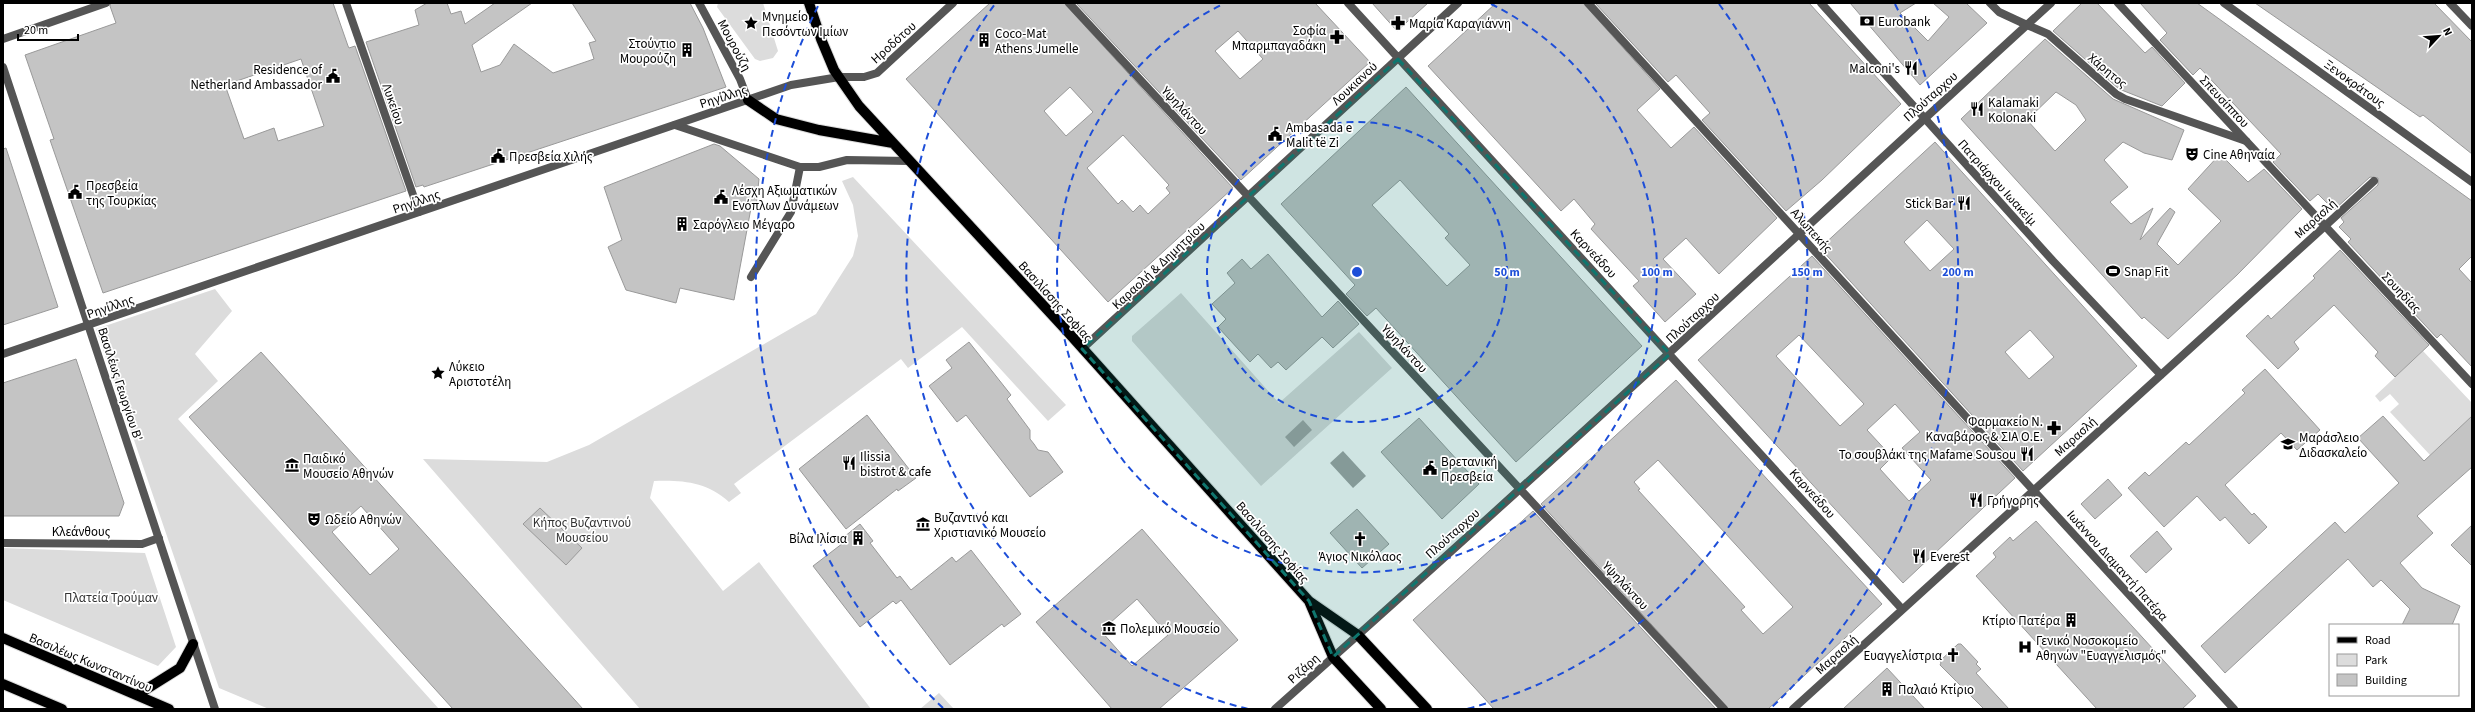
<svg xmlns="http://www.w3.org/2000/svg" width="2475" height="712" font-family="'Source Sans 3',sans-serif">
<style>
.green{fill:#dcdcdc}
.water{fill:#a3a3a3}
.building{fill:#c4c4c4;stroke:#999;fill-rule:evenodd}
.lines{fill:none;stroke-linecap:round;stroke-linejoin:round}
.primary-casing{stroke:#dbdbdb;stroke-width:12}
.service{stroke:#555;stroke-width:8}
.pedestrian{stroke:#555;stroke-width:8}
.minor{stroke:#555;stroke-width:8}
.tertiary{stroke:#555;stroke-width:8}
.primary{stroke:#000;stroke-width:10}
.marked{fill:#0f766e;fill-opacity:0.2;stroke:#0f766e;stroke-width:3;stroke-dasharray:8 5;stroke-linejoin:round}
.ring{fill:none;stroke:#1d4ed8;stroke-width:2;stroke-dasharray:7 5}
.labels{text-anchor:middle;stroke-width:3.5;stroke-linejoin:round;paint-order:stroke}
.poi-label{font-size:13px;fill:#000;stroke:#fff;text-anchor:start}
.street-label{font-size:13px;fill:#000;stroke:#fff}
.park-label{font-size:13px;fill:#333;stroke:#fff}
.centre{fill:#1d4ed8;stroke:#fff;stroke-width:2}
.ring-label{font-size:12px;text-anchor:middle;font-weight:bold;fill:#1d4ed8;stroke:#fff;stroke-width:3.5;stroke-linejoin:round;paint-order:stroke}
</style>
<rect width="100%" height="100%" fill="#fff"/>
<path class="green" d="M718 3H763L778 51 773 58 760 61 755 59 717 7Z
M853 177 1066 405 1048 421 962 327 908 368 901 359 734 484 741 493 729 502C707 482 683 480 654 481L650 498 723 591 759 562 871 709H640L423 459 547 462 589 445 816 314 853 256 858 236 853 205 842 181Z
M215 289 232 311 195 354 218 381 178 419 439 709H269L219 688 96 329Z
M1181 293 1279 403 1359 332 1392 368 1261 486 1132 341V336Z
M2423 351 2472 403V416L2430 455 2390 412 2399 404 2390 394 2380 402 2375 396Z
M3 548 145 553 176 647 158 666 3 600Z
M939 693 954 709H920Z"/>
<path class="water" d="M1303 420 1312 430 1294 447 1285 437Z
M1343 451 1366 476 1353 488 1330 463Z"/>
<path class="building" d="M111 3H333L348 46 349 48 355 46 406 191 103 293 50 140 54 139 25 55 116 23 110 6ZM301 59 324 126 278 141 274 128 244 139 225 85Z
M427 3H447L451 14 461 11 465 24 495 3H532L472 45 481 72 500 65 514 44 553 73 594 59 589 43 596 41 572 3H690L703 28 726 87 424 187 423 185 416 187 366 42 419 25 415 10Z
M990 3H1064L1233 188 1108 302 906 79ZM1070 87 1093 112 1066 136 1044 111ZM1123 135 1169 185 1166 188 1170 193 1148 214 1140 205 1133 212 1122 200 1118 204 1087 168Z
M1076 3H1315L1370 62 1241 180ZM1238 31 1263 59 1240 79 1215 51Z
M1372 3H1428L1397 31Z
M1496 3H1583L1660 89 1637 110 1671 148 1694 127 1777 218 1719 274 1686 238 1663 259 1696 294 1665 322 1633 286 1639 281 1591 229 1595 224 1574 199 1561 211 1428 66Z
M1595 3H1809L1901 104 1822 180 1786 211 1702 120 1710 113 1676 75 1668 82Z
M1850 3H1916L1900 13 1928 41 1949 17 1933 3H1966L1987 23 1920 85Z
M2082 3H2097L2145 53 2152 47 2185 83 2162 106 2119 89 2053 31Z
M2140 3H2197L2472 201V256L2459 269 2472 283V367L2441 334 2437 338 2348 242 2351 239 2339 227 2344 222 2341 218 2378 185V178L2370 177 2334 210 2318 194 2310 201 2273 162 2281 154 2200 68 2193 75 2160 40 2167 33Z
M2255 3H2434L2472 42V154L2423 115 2420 117Z
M2045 39 2113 99 2184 130 2172 160 2144 153 2123 142 2104 160 2128 187 2110 202 2131 224 2153 208 2140 240 2170 208 2175 212 2157 244 2178 265 2221 221 2188 189 2220 154 2248 182 2264 169 2302 209 2237 275 2168 339 2144 317 2142 319 1961 119ZM2056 92 2076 105 2086 120 2055 151 2027 120Z
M1406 87 1642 346 1516 462 1376 308 1367 316 1346 294 1355 285 1281 204ZM1400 180 1449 234 1445 238 1470 265 1447 286 1372 205Z
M1935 142 2137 366 2023 471 1820 248ZM1927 220 1954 249 1930 271 1904 242ZM2030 330 2054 357 2029 379 2005 352Z
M714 144 720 146 759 179 756 207 751 208 734 300 680 288 676 303 626 290 608 247 622 240 604 187Z
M6 148 58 307 3 325V149Z
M2340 250 2429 345 2395 377 2375 356 2378 352 2334 305 2294 342 2299 349 2278 369 2246 336 2268 315 2271 319 2315 278 2313 276Z
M1268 254 1322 317 1338 301 1359 324 1333 348 1322 337 1286 370 1278 362 1271 368 1258 354 1250 362 1218 327 1226 319 1212 304 1235 283 1227 273 1242 259 1251 269Z
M1812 256 2015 478 1903 583 1698 360ZM1799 335 1864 404 1840 426 1776 356ZM1895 404 1920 432 1902 448 1931 480 1909 501 1880 469 1892 457 1867 430Z
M969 342 1011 395 1007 399 1030 430V439L1034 444 1038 450 1048 452 1063 472 1030 497 966 415 957 422 929 386 952 368 946 360Z
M261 352 583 709H453L189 417ZM361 506 399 549 370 575 332 532Z
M76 359 124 503 119 516H3V383Z
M2265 369 2320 430 2297 450 2281 433 2225 485 2252 515 2254 513 2267 527 2249 544 2225 517 2220 521 2197 496 2164 527 2128 488 2145 472 2149 476 2186 442 2189 445 2245 393 2242 390Z
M1676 380 1882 604 1768 709H1729L1541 504ZM1658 460 1793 607 1763 634 1741 610 1745 607 1638 490 1640 489 1634 482Z
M867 415 916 478 898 491 897 489 846 529 799 469Z
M2383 416 2424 461 2472 416V467L2417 516 2433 533 2400 563 2422 588 2460 606 2452 625H2402L2410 609 2381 580 2373 587 2348 559 2225 673 2201 646 2335 522 2345 533 2399 483 2358 438Z
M1419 418 1479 484 1442 519 1381 452Z
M2108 479 2122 495 2095 519 2081 504Z
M540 508 582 548 566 565 523 524Z
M1357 509 1389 544 1362 568 1330 533Z
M1533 511 1716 709H1494L1413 620Z
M2036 521 2196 696 2182 709H2097L1976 576 1996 557 1993 553 2010 537 2013 541Z
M860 524 873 541 870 543 897 578 900 576 911 590 952 557 956 562 971 550 1021 614 1004 627 1002 624 950 665 901 600 896 604 893 601 860 627 813 566 847 540 844 537Z
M2472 525V566L2451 545Z
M1142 529 1238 640 1159 709H1112L1036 622ZM1137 599 1168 635 1132 666 1101 631Z
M2157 531 2172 549 2146 573 2130 556Z
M1958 644H1961L1978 662 1976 664 1981 669 1976 673 2009 709H1984L1940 665 1941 663 1940 661Z
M1887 668 1925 709H1843Z"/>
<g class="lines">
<defs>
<path id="primary" d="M809 3 821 39 834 70 859 106 1067 331 1309 601 1358 635 1427 709
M748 100 776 119 819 130 893 143
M1309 601 1333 657 1381 709
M3 638 169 709
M3 684 62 709
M137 695 180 668 193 644"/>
</defs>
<use href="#primary" class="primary-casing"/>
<path class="service" d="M675 125 800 167H819L847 160 909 161
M751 277 791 212 800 167"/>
<path class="pedestrian" d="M2027 25 2048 34 2116 94 2125 99 2246 141
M2325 226 2374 181"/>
<path class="minor" d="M346 3 419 212
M699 3 740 79 748 100
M1069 3 1724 709
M1348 3 1902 609
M1588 3 2033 490
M1990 3 1999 12 2027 25
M2118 3 2325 226
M2224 3 2472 182
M2450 3 2472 26
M3 39 106 3
M839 77H864L877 73 953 3
M1082 349 1458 3
M3 543 142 544 159 538
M1358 635C1591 427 1820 214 2051 3"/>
<path class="tertiary" d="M1821 3 2053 261 2161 375
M3 67 215 709
M3 354 791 85 839 77
M2033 490 2234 709
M1275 709 1358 635
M1793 709 2325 226 2472 384"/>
<use href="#primary" class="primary"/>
</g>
<path class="marked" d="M1398 59 1670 354 1333 657 1309 601 1082 349Z"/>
<g class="ring">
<circle cx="1357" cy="272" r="150"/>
<path d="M1491 4A300 300 0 1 1 1223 4"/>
<path d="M1248 709A450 450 0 0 1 995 4M1719 4A450 450 0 0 1 1466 709"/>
<path d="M943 708A601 601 0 0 1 819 4M1895 4A601 601 0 0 1 1771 708"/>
</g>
<defs>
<symbol id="bank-bare" viewBox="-9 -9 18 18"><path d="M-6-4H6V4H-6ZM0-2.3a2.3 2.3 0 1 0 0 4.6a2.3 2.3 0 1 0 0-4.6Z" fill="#000" stroke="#fff" stroke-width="2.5" paint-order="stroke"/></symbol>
<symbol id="sight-bare" viewBox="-9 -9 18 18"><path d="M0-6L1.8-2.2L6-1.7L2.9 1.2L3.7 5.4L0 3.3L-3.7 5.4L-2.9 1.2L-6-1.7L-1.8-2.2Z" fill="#000" stroke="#fff" stroke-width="2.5" paint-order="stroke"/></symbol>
<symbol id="pharmacy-bare" viewBox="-9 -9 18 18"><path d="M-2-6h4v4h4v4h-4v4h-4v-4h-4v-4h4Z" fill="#000" stroke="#fff" stroke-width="2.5" paint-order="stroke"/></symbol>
<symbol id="building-bare" viewBox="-9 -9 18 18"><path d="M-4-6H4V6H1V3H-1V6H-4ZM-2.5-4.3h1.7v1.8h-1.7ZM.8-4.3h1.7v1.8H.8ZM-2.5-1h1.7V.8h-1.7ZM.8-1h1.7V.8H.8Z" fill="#000" stroke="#fff" stroke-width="2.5" paint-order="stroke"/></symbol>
<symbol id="restaurant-bare" viewBox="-9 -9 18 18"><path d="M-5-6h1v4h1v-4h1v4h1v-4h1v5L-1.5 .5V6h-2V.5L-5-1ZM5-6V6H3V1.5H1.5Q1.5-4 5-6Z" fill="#000" stroke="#fff" stroke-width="2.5" paint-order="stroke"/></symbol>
<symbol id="civic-bare" viewBox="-9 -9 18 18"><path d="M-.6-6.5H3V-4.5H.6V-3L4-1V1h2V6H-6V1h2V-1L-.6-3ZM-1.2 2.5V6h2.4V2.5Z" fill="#000" stroke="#fff" stroke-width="2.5" paint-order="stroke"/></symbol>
<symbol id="theatre-bare" viewBox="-9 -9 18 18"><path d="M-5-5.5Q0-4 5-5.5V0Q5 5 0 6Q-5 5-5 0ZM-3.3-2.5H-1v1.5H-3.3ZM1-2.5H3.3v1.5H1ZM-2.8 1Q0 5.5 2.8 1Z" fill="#000" stroke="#fff" stroke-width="2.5" paint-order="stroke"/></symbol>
<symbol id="stadium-bare" viewBox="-9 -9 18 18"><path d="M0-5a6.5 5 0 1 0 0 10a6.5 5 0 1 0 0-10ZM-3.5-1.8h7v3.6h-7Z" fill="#000" stroke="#fff" stroke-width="2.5" paint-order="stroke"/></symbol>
<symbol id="school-bare" viewBox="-9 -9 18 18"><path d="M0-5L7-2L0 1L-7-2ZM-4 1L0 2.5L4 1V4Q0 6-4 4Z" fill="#000" stroke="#fff" stroke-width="2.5" paint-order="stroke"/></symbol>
<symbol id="museum-bare" viewBox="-9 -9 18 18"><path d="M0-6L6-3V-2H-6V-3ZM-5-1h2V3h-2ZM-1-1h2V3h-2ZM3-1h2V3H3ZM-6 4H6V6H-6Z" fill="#000" stroke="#fff" stroke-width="2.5" paint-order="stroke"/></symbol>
<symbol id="church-bare" viewBox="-9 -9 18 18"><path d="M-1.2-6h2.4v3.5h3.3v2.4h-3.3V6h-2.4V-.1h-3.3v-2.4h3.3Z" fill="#000" stroke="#fff" stroke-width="2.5" paint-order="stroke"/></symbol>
<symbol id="hospital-bare" viewBox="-9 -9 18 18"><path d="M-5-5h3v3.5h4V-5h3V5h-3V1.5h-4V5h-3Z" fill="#000" stroke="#fff" stroke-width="2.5" paint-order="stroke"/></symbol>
</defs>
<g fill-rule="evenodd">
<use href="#bank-bare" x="1857" y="11" width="20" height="20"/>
<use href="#sight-bare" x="741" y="13" width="20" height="20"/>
<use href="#pharmacy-bare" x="1388" y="13" width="20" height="20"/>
<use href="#pharmacy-bare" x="1327" y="27" width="20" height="20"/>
<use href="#building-bare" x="974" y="30" width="20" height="20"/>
<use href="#building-bare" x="677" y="40" width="20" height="20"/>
<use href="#restaurant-bare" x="1901" y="58" width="20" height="20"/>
<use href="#civic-bare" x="323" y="66" width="20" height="20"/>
<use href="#restaurant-bare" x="1967" y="99" width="20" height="20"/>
<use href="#civic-bare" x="1265" y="124" width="20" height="20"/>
<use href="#theatre-bare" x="2182" y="144" width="20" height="20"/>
<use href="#civic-bare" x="488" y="146" width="20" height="20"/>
<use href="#civic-bare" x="65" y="182" width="20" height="20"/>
<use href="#civic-bare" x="711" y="187" width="20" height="20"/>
<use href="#restaurant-bare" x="1954" y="193" width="20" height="20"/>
<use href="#building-bare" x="672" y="214" width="20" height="20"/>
<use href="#stadium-bare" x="2103" y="261" width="20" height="20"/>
<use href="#sight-bare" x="428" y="363" width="20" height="20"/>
<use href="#pharmacy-bare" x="2044" y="418" width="20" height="20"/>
<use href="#school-bare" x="2278" y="434" width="20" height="20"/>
<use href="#restaurant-bare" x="2017" y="444" width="20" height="20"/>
<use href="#restaurant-bare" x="839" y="453" width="20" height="20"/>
<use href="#museum-bare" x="282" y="455" width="20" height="20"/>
<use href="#civic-bare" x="1420" y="458" width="20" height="20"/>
<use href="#restaurant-bare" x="1966" y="490" width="20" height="20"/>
<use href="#theatre-bare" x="304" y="509" width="20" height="20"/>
<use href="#museum-bare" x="913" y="514" width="20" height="20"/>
<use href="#building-bare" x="848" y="528" width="20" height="20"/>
<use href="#church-bare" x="1350" y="529" width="20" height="20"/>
<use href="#restaurant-bare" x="1909" y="546" width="20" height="20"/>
<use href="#building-bare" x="2061" y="610" width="20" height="20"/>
<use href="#museum-bare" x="1099" y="618" width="20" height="20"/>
<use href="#hospital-bare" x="2015" y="637" width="20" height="20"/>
<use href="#church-bare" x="1943" y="645" width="20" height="20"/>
<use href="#building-bare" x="1877" y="679" width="20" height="20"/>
</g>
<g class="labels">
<g class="poi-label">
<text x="762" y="21">Μνημείο<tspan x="762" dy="15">Πεσόντων Ιμίων</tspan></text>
<text x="1878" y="26">Eurobank</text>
<text x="1409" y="28">Μαρία Καραγιάννη</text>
<text x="1326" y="35" text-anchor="end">Σοφία<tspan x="1326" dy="15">Μπαρμπαγαδάκη</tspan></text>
<text x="995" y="38">Coco-Mat<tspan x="995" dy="15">Athens Jumelle</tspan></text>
<text x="676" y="48" text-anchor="end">Στούντιο<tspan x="676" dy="15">Μουρούζη</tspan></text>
<text x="1900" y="73" text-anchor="end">Malconi's</text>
<text x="322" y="74" text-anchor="end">Residence of<tspan x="322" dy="15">Netherland Ambassador</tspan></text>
<text x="1988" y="107">Kalamaki<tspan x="1988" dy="15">Kolonaki</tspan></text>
<text x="1286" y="132">Ambasada e<tspan x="1286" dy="15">Malit të Zi</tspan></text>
<text x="2203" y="159">Cine Αθηναία</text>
<text x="509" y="161">Πρεσβεία Χιλής</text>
<text x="86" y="190">Πρεσβεία<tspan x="86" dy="15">της Τουρκίας</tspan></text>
<text x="732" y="195">Λέσχη Αξιωματικών<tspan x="732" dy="15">Ενόπλων Δυνάμεων</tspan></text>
<text x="1953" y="208" text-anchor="end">Stick Bar</text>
<text x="693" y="229">Σαρόγλειο Μέγαρο</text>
<text x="2124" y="276">Snap Fit</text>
<text x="449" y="371">Λύκειο<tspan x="449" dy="15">Αριστοτέλη</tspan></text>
<text x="2043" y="426" text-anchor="end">Φαρμακείο Ν.<tspan x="2043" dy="15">Καναβάρος &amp; ΣΙΑ Ο.Ε.</tspan></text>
<text x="2299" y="442">Μαράσλειο<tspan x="2299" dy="15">Διδασκαλείο</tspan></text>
<text x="2016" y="459" text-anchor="end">Το σουβλάκι της Mafame Sousou</text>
<text x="860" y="461">Ilissia<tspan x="860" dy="15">bistrot &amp; cafe</tspan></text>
<text x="303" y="463">Παιδικό<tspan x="303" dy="15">Μουσείο Αθηνών</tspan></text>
<text x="1441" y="466">Βρετανική<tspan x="1441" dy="15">Πρεσβεία</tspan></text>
<text x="1987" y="505">Γρήγορης</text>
<text x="934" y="522">Βυζαντινό και<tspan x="934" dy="15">Χριστιανικό Μουσείο</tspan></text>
<text x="325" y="524">Ωδείο Αθηνών</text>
<text x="847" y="543" text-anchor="end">Βίλα Ιλίσια</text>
<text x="1360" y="561" text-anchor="middle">Άγιος Νικόλαος</text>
<text x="1930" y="561">Everest</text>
<text x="2060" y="625" text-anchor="end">Κτίριο Πατέρα</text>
<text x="1120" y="633">Πολεμικό Μουσείο</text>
<text x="2036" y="645">Γενικό Νοσοκομείο<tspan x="2036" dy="15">Αθηνών "Ευαγγελισμός"</tspan></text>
<text x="1942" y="660" text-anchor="end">Ευαγγελίστρια</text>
<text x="1898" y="694">Παλαιό Κτίριο</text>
</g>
<g class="street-label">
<text transform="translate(893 42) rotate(-42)" y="5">Ηροδότου</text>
<text transform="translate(735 45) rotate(62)" y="5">Μουρούζη</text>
<text transform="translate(2108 70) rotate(40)" y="5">Χάρητος</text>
<text transform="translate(1354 83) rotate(-43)" y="5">Λουκιανού</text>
<text transform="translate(2355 83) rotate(36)" y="5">Ξενοκράτους</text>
<text transform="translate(723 96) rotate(-18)" y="5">Ρηγίλλης</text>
<text transform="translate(1930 96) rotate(-42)" y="5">Πλούταρχου</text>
<text transform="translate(2225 101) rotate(47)" y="5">Σπευσίππου</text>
<text transform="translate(394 104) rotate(71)" y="5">Λυκείου</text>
<text transform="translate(1185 110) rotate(47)" y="5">Υψηλάντου</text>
<text transform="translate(1998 182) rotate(48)" y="5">Πατριάρχου Ιωακείμ</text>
<text transform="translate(416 201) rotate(-19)" y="5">Ρηγίλλης</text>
<text transform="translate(2315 218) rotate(-42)" y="5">Μαρασλή</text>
<text transform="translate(1812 230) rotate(48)" y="5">Αλωπεκής</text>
<text transform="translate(1594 253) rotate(47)" y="5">Καρνεάδου</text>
<text transform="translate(1158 265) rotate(-43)" y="5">Καραολή &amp; Δημητρίου</text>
<text transform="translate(2402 292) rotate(47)" y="5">Σουηδίας</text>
<text transform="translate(1056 301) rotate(48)" y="5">Βασιλίσσης Σοφίας</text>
<text transform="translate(110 306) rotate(-19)" y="5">Ρηγίλλης</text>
<text transform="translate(1692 317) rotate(-43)" y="5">Πλούταρχου</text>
<text transform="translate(1405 348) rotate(47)" y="5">Υψηλάντου</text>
<text transform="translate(121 384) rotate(72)" y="5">Βασιλέως Γεωργίου Β'</text>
<text transform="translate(2075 436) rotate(-42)" y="5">Μαρασλή</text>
<text transform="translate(1813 493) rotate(48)" y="5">Καρνεάδου</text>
<text x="81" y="536">Κλεάνθους</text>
<text transform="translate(1452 533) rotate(-42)" y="5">Πλούταρχου</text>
<text transform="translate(1273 542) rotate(49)" y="5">Βασιλίσσης Σοφίας</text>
<text transform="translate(2118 565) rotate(48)" y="5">Ιωάννου Διαμαντή Πατέρα</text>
<text transform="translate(1626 585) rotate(47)" y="5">Υψηλάντου</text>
<text transform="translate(1836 654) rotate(-42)" y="5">Μαρασλή</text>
<text transform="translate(91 662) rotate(23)" y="5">Βασιλέως Κωνσταντίνου</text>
<text transform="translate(1303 668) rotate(-42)" y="5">Ριζάρη</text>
</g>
<g class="park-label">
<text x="582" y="527">Κήπος Βυζαντινού<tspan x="582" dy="15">Μουσείου</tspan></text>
<text x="111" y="602">Πλατεία Τρούμαν</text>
</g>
</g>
<circle cx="1357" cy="272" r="6" class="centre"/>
<g class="ring-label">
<text x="1507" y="276">50 m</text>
<text x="1657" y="276">100 m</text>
<text x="1807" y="276">150 m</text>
<text x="1958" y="276">200 m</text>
</g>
<rect width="2475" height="712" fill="none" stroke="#000000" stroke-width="8"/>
<rect x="2329" y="624" width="130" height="72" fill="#ffffff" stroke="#999999"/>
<rect x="2337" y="637" width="20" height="6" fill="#000000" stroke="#999999"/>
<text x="2365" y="644" font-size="12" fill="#000000">Road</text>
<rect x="2337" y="654" width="20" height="12" fill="#dcdcdc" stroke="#999999"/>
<text x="2365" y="664" font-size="12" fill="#000000">Park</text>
<rect x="2337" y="674" width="20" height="12" fill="#c4c4c4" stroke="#999999"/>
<text x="2365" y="684" font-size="12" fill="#000000">Building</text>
<g transform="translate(2439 36) rotate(64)" stroke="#ffffff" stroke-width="3" paint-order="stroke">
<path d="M0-3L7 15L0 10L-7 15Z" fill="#000000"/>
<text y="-6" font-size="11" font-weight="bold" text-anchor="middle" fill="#000000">N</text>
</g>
<path d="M18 34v6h60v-6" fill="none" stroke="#000000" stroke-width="2"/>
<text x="24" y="34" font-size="12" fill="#000000" stroke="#ffffff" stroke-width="3" paint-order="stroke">20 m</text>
</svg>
